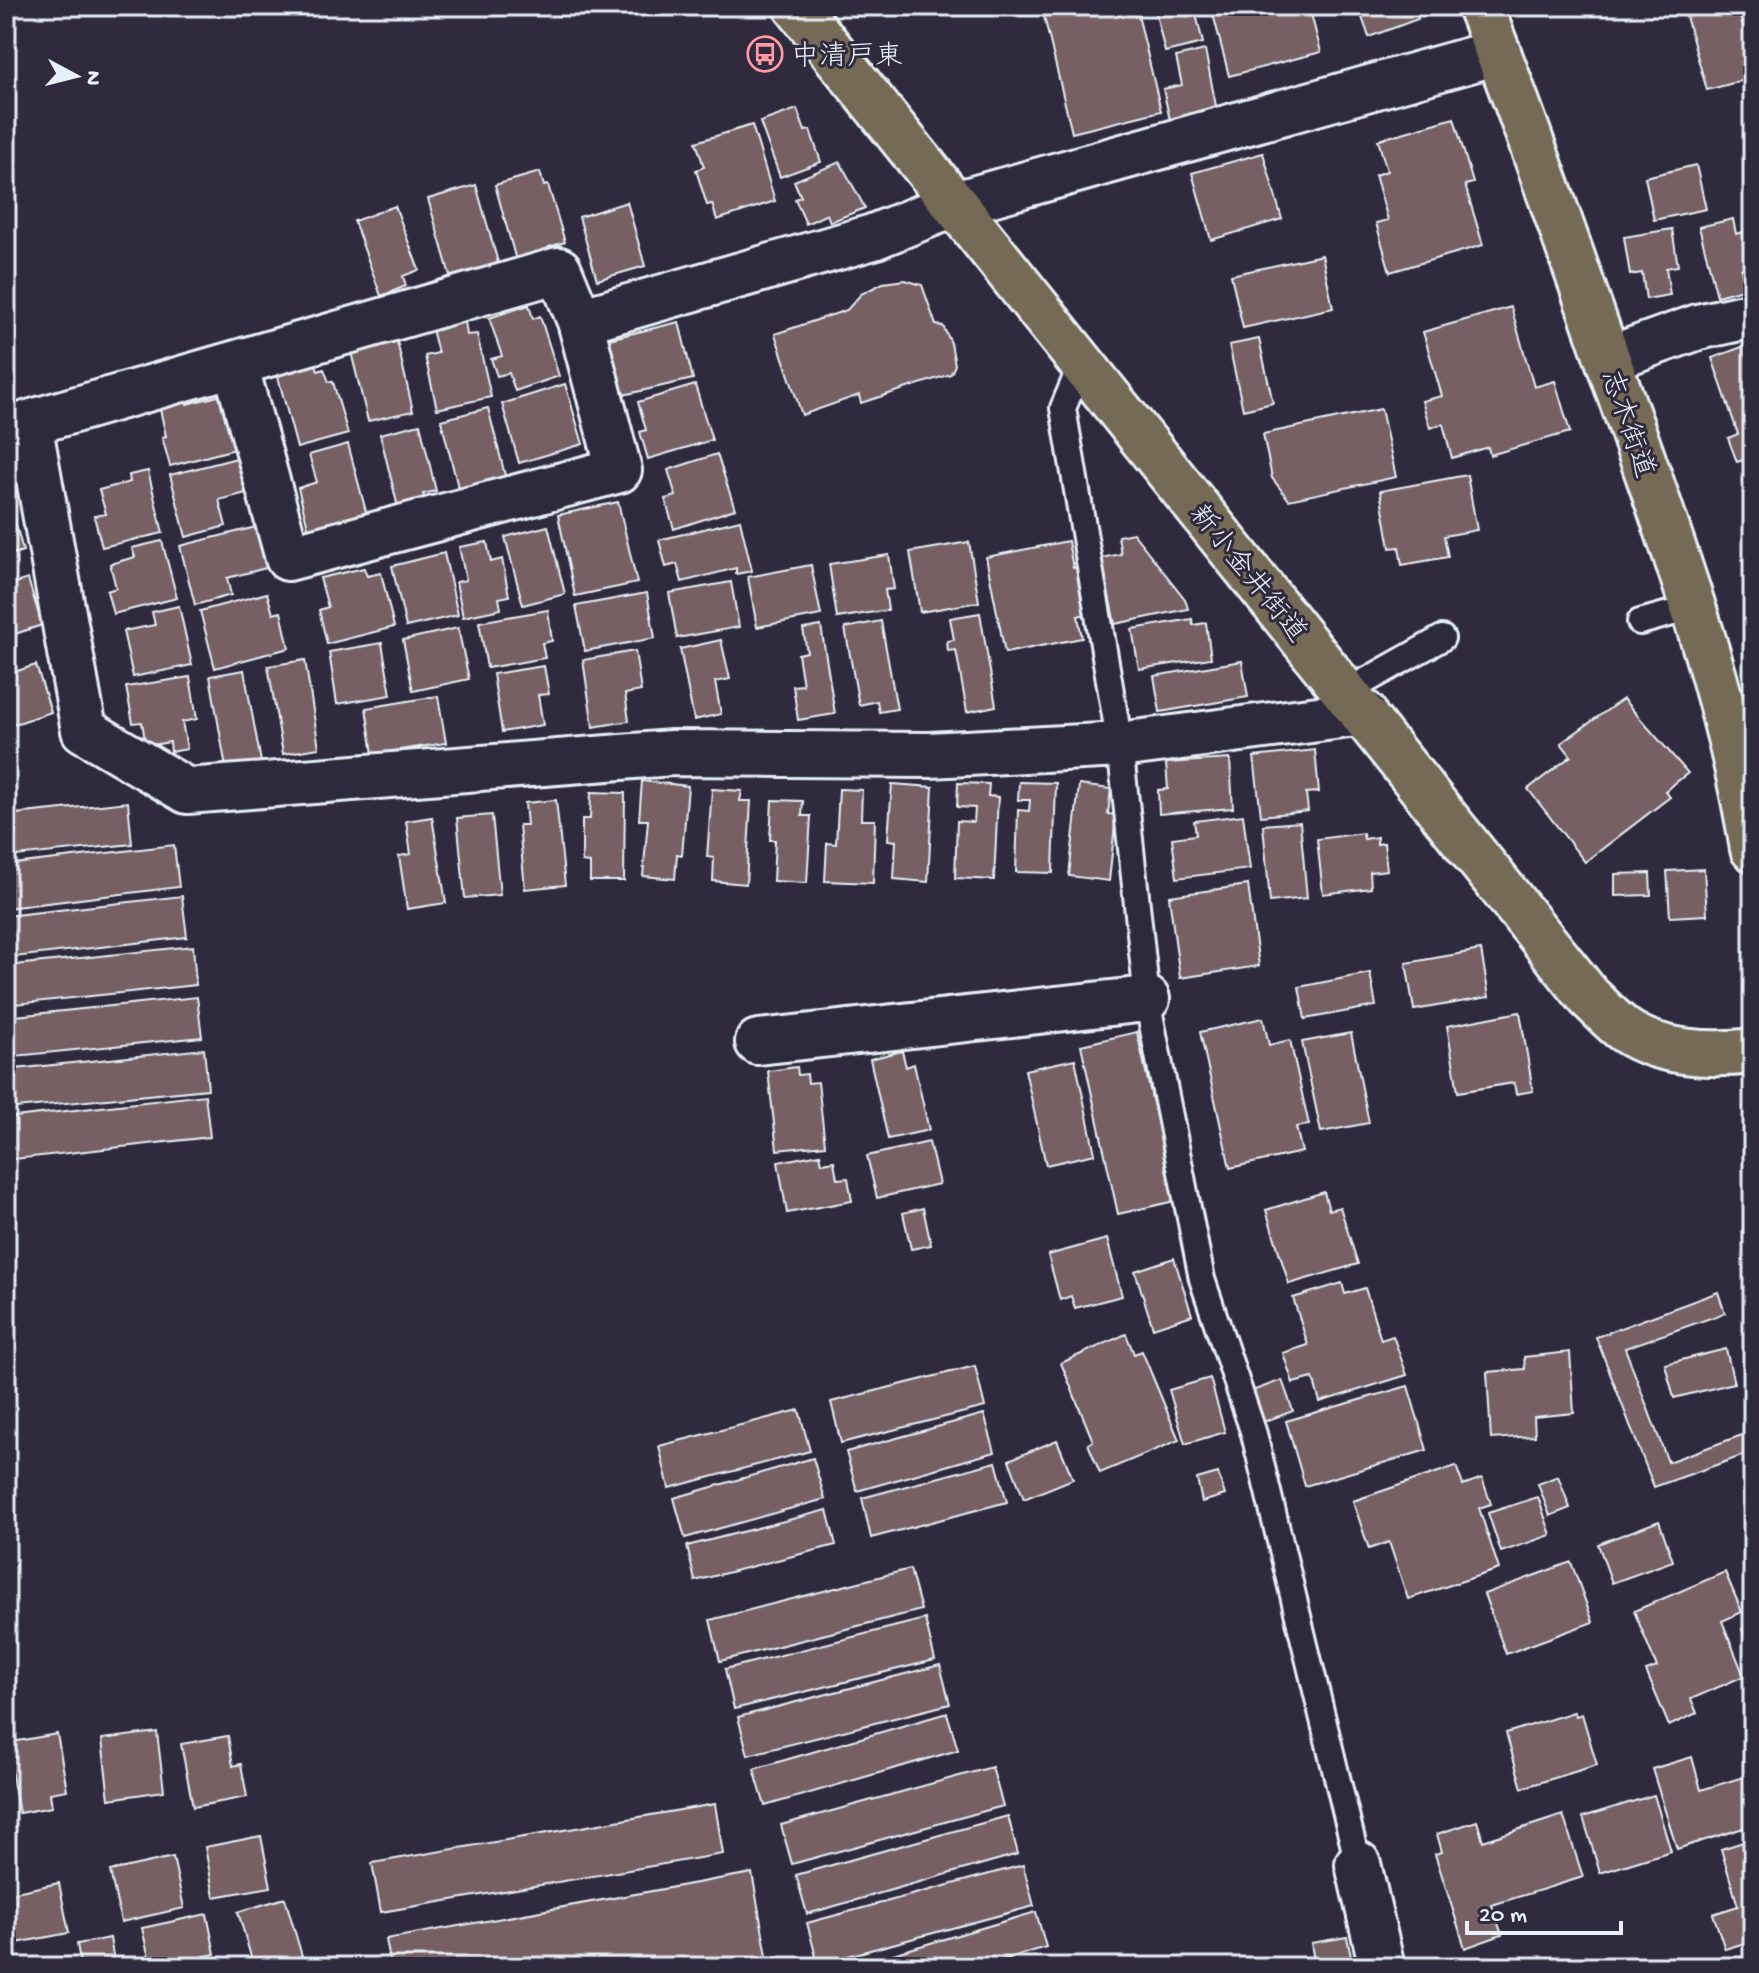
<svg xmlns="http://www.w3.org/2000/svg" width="1759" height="1973" font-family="'Gochi Hand','Klee One',sans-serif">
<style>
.building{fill:#766164;stroke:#e8f1f8;stroke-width:2}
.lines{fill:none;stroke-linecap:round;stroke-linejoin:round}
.lane-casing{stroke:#e8f1f8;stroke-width:30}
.street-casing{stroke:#e8f1f8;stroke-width:50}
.primary-casing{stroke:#e8f1f8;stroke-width:50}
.lane{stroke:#2f2a3d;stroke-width:24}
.street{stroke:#2f2a3d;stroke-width:44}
.primary{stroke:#756a55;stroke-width:44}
.labels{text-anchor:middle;stroke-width:6;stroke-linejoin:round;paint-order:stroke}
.poi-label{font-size:28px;fill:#e8f1f8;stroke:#2f2a3d;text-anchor:start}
.street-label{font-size:28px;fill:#e8f1f8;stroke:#2f2a3d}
</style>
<rect width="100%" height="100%" fill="#2f2a3d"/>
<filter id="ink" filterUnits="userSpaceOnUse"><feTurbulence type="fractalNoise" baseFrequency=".0125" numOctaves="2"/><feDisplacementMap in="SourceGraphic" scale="16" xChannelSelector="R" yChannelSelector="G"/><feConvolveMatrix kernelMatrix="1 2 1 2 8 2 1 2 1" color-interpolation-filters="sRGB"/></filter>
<g filter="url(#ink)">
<path class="building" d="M1050 6H1136L1161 111 1072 133 1042 8Z
M1154 6H1194L1203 43 1165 52Z
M1211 6H1309L1321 52 1229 76Z
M1358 6H1423L1415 9 1418 19 1369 37Z
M1683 6H1737L1753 61V78L1707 90Z
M1205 50 1217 111 1170 120 1163 89 1182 85 1176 57Z
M797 109 805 131 810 130 821 162 780 177 760 122Z
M1454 118 1473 183 1465 185 1483 245 1390 272 1376 223 1388 220 1375 175 1387 171 1378 140Z
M752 125 775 201 717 220 712 204 707 205 696 170 704 167 696 142Z
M1263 153 1282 219 1211 240 1192 173Z
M840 162 865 208 830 222 827 214 806 224 795 199 801 197 794 181Z
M1696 165 1706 209 1654 220 1645 177Z
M540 172 544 186 548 185 565 242 549 247 551 254 517 264 495 185Z
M476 185 499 266 451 279 428 199Z
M627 202 645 266 597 280 579 217Z
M395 206 419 270 403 276 406 286 381 296 354 221Z
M1733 219 1736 234 1747 231 1753 265 1741 269 1746 288 1717 296 1699 227Z
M1672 229 1678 266 1666 268 1670 295 1646 299 1642 273 1630 275 1624 237Z
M1322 255 1333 308 1243 328 1231 275Z
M905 280 922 285 936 325 943 326 951 343 955 365 951 374 861 403 859 395 802 415 775 334 847 310 861 294 883 283Z
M529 305 533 319 540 316 559 376 515 391 509 373 497 376 491 359 502 356 489 318Z
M1511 307 1534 387 1555 381 1570 432 1490 455 1488 447 1452 458 1443 424 1430 428 1422 401 1442 396 1423 332Z
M465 322 467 335 477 334 491 397 437 409 425 356 438 353 432 329Z
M679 322 693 379 623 395 609 339Z
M1259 339 1273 403 1243 410 1229 345Z
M397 341 413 411 368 421 351 352Z
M1753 343V467L1750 458 1737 462 1728 438 1738 434 1712 358Z
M316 363 318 371 324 369 329 382H333L348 434 297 448 277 373Z
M565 384 583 444 519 463 502 404Z
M695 385 712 440 648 459 640 432 646 430 638 402Z
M222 395 235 449 170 466 162 437 166 436 159 405 186 398 187 404Z
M488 408 507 483 460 495 441 420Z
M1381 409 1396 477 1289 500 1272 478 1263 434Z
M420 424 436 491 423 494 425 500 398 507 380 434Z
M348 444 368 519 310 535 298 488 317 482 309 455Z
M717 454 735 509 674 529 665 499 676 496 668 470Z
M237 458 246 493 219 500 226 526 186 537 170 475Z
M6 459 12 483 6 484Z
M148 471 163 533 102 547 94 516 106 514 99 490 130 482 129 475Z
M1467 475 1477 530 1444 536 1448 557 1402 565 1399 547 1390 548 1380 491Z
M618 502 637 583 575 596 558 515Z
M11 506 23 551 6 556V507Z
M740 520 752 571 736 574V568L682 582 677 564 666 567 659 540Z
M548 526 565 594 523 605 505 537Z
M256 527 266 568 227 578 231 595 195 605 180 546Z
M1133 533 1185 599 1188 609 1115 624 1101 558 1121 554 1118 536Z
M162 541 177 598 113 614 107 591 116 588 110 564 135 557 132 548Z
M1068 541 1073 568 1080 566 1089 613 1078 616 1082 638 1005 653 986 557Z
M487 542 491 562 502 559 509 596 499 598 501 609 463 617 456 582 466 580 459 547Z
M969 542 979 602 920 612 910 552Z
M444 553 458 615 406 627 392 566Z
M889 555 894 589 885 590 888 610 837 618 829 564Z
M811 565 821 615 757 627 748 577Z
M364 568 367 576 381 573 394 627 327 644 319 610 328 607 320 578Z
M28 579 42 625 12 635 15 646 6 649V586Z
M731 582 739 627 677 638 669 593Z
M267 593 273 614 281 612 289 648 215 668 200 611Z
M647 593 655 638 585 651 576 606Z
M179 606 192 665 133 677 123 631 155 625 152 612Z
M548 610 552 641 542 643 545 658 487 668 479 622Z
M980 613 996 706 967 712 956 650 948 651 947 641 954 640 950 618Z
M1192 619 1193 625 1206 623 1211 658 1139 669 1132 629Z
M881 621 897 709 879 712 877 701 859 705 845 628Z
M821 626 835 714 798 720 793 686 803 685 798 654 807 652 803 629Z
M458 628 469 679 413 691 403 640Z
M721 640 730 679 715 682 721 714 694 720 680 649Z
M382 643 391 695 337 704 329 652Z
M635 651 641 691 625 694 629 721 593 727 583 660Z
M10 660 14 672 36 665 51 712 9 726 6 718V661Z
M305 660 319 748 283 754 268 666Z
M1242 661 1248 697 1160 712 1154 676Z
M544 666 549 694 538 695 543 725 502 732 493 674Z
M244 670 261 762 226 768 210 676Z
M190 677 197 719 182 722 187 749 171 752 170 742 146 746 142 722 133 723 126 687Z
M438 696 446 743 373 754 366 708Z
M1623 699 1688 773 1665 791 1670 797 1585 862 1528 789 1571 756 1561 743Z
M1315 750 1319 792 1306 793 1308 811 1261 816 1254 757Z
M1230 759 1233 808 1159 814 1158 790 1168 789 1166 763Z
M642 781 688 786 682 855 677 854 675 879 643 876 648 820H639Z
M1019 782 1056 783 1053 873 1016 872 1018 810 1029 811 1030 800H1018Z
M958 783 989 784 988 796 998 797 994 880 955 878 957 821 974 822 975 808 957 807Z
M892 784 933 787 928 882 894 879 896 841 888 840Z
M1079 785 1111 789 1108 814 1116 815 1109 881 1069 876Z
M712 789 742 791 740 801H751L746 884 713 881 714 858 707 857Z
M839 789 862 790 861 820H875L873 883 825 881 827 843 836 844Z
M591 792 625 793 624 881H590V863L582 862V819H590Z
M556 800 565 885 525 889 519 825H527L525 803Z
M772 800 803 801 802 816H811L807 883 773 881 775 840H770Z
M128 802 132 844 6 857V815Z
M492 815 500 895 465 898 457 818Z
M1243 815 1250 869 1177 878 1172 838 1196 835 1194 821Z
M432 817 446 903 407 909 399 856 411 854 406 821Z
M1300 822 1307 898 1270 902 1263 825Z
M1363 833 1364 839 1377 837V844L1384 843 1387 870 1370 872 1371 888 1323 894 1317 839Z
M174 845 179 887 6 908V865Z
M1704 869 1707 915 1670 917 1667 871Z
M1650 873 1651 895 1615 896V874Z
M1248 885 1259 966 1180 978 1169 896Z
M182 896 187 937 6 958V916Z
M193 946 196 985 6 1005V966Z
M1481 950 1489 997 1414 1010 1406 963Z
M1370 973 1376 1006 1305 1019 1299 987Z
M197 997 202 1037 6 1057V1017Z
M1520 1012 1533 1091 1516 1094 1514 1083 1458 1092 1447 1026Z
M1263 1018 1269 1045 1290 1040 1309 1125 1296 1127 1302 1152 1230 1168 1200 1032Z
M1137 1032 1175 1201 1118 1214 1081 1045Z
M1351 1033 1369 1123 1321 1132 1302 1042Z
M204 1049 208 1089 6 1109V1070Z
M902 1051 906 1067 914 1064 929 1130 888 1139 870 1059Z
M1075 1059 1095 1154 1046 1165 1025 1070Z
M797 1067 798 1075 807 1074 808 1083 818 1082 825 1145 777 1150 768 1071Z
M205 1095 210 1137 6 1160V1118Z
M929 1142 939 1184 877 1198 867 1156Z
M820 1154 822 1163 834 1161 837 1179 848 1178 852 1201 787 1213 778 1162Z
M1324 1192 1329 1210 1340 1207 1358 1264 1289 1284 1266 1210Z
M923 1208 931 1245 911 1249 903 1213Z
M1107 1239 1122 1296 1075 1308 1071 1296 1060 1300 1048 1255Z
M1174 1258 1192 1315 1153 1328 1135 1271Z
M1342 1283 1345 1294 1365 1288 1381 1340 1393 1336 1407 1375 1320 1402 1313 1378 1293 1383 1283 1353 1308 1345 1293 1298Z
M1718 1292 1725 1313 1625 1348 1668 1462 1753 1431V1452L1654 1487 1596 1337Z
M1126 1334 1134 1354 1142 1351 1179 1440 1100 1473 1088 1444 1093 1441 1061 1363Z
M1726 1349 1734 1383 1674 1398 1665 1364Z
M1570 1352 1574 1413 1534 1417 1535 1436 1491 1439 1487 1372 1525 1369 1524 1357Z
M975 1366 985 1407 841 1443 831 1402Z
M1210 1378 1225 1432 1185 1444 1169 1390Z
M1282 1380 1293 1411 1255 1425 1244 1394Z
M1408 1386 1427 1450 1305 1486 1286 1421Z
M799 1410 810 1451 669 1488 659 1446Z
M984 1414 995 1452 857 1491 846 1452Z
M1057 1440 1073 1479 1024 1499 1009 1460Z
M813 1458 825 1499 685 1538 674 1498Z
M996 1462 1007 1502 871 1538 862 1498Z
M1456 1466 1463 1485 1482 1478 1491 1504 1479 1508 1499 1569 1408 1599 1389 1542 1369 1549 1353 1501Z
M1218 1473 1225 1495 1202 1502 1197 1479Z
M1558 1476 1570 1508 1550 1516 1538 1484Z
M1538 1497 1551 1535 1501 1552 1488 1513Z
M827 1510 836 1545 695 1581 687 1546Z
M1659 1521 1673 1561 1612 1583 1598 1544Z
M1571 1562 1593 1622 1506 1654 1484 1594Z
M910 1569 921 1610 720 1661 710 1620Z
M1725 1572 1742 1612 1722 1621 1744 1676 1691 1699 1697 1713 1669 1726 1646 1671 1657 1667 1634 1611Z
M925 1619 935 1660 734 1709 725 1669Z
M1753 1624V1657L1742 1629Z
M940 1665 950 1704 748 1755 738 1717Z
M1574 1712 1576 1716 1582 1714 1597 1765 1522 1788 1506 1733Z
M947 1713 958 1750 765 1806 754 1769Z
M157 1732 164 1791 109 1799 102 1739Z
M57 1734 67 1790 50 1793 52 1807 19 1813 6 1743Z
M228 1736 233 1766 241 1764 247 1797 193 1807 181 1744Z
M1692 1757 1701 1790 1753 1774V1825L1677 1849 1652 1769Z
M992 1767 1003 1806 792 1864 781 1825Z
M1654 1795 1671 1851 1600 1873 1583 1817Z
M715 1804 723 1854 381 1912 372 1863Z
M1563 1815 1583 1877 1492 1905 1502 1935 1465 1948 1435 1854 1442 1852 1437 1834 1477 1821 1483 1841Z
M1008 1816 1018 1854 807 1914 796 1875Z
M261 1836 271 1887 214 1897 205 1847Z
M1753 1839V1959L1748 1942 1725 1949 1713 1914 1738 1906 1721 1849Z
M173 1857 184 1908 121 1922 110 1871Z
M1023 1865 1034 1906 818 1964 807 1923Z
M752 1873 769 1967H391L386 1939Z
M59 1883 69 1933 6 1945V1894Z
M285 1898 302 1956 263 1967H254L238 1912Z
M1036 1912 1046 1947 979 1967H849Z
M207 1914 215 1954 201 1957 204 1965 151 1967 142 1928Z
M1347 1937 1353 1967H1315L1311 1943Z
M110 1938 115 1967H81L77 1944Z"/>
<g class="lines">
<defs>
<path id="lane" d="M1082 363 1063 408 1120 745 1147 999 1202 1279 1254 1434 1358 1864
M1640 622 1694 607
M1346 692 1442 638"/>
<path id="street" d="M580 321 559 270 29 423 84 730 187 791 672 753 929 755 1120 745 1364 713
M1608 359 1698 327 1753 315
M235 364 288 558 619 470 580 321 873 237 955 204 1498 52
M758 1042 1147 999
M1358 1864 1382 1967"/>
<path id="primary" d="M796 6 1589 997C1601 1008 1613 1022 1626 1031 1660 1054 1714 1056 1753 1051
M1480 6C1531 136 1576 269 1622 400 1674 548 1728 694 1753 849"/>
</defs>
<use href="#lane" class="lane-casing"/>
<use href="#street" class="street-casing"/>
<use href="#primary" class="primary-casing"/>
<use href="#lane" class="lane"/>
<use href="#street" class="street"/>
<use href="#primary" class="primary"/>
</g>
</g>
<defs>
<symbol id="bus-ring" viewBox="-11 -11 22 22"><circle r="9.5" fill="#2f2a3d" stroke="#ff9aa2" stroke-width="1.5"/><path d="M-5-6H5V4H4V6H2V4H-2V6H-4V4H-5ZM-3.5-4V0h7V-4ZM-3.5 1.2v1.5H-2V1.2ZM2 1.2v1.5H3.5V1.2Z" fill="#ff9aa2"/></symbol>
</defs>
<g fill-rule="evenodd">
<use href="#bus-ring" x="745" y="34" width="40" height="40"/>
</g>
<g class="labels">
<g class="poi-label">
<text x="791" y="64">中清戸東</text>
</g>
<g class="street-label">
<text transform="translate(1630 423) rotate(71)" y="10">志木街道</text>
<text transform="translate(1250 572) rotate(51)" y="10">新小金井街道</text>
</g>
</g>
<rect width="1759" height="1973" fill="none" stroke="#2f2a3d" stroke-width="32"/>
<rect x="16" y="16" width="1727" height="1941" fill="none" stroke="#e8f1f8" stroke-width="3" filter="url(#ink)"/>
<g transform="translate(76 76) rotate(97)" stroke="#2f2a3d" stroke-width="6" paint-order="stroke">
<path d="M0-6L14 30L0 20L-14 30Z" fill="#e8f1f8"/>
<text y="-12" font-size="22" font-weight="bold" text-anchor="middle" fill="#e8f1f8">N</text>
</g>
<path d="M1467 1921v12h154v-12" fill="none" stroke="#e8f1f8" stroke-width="4"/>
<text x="1479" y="1921" font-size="24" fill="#e8f1f8" stroke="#2f2a3d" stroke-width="6" paint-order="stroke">20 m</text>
</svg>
